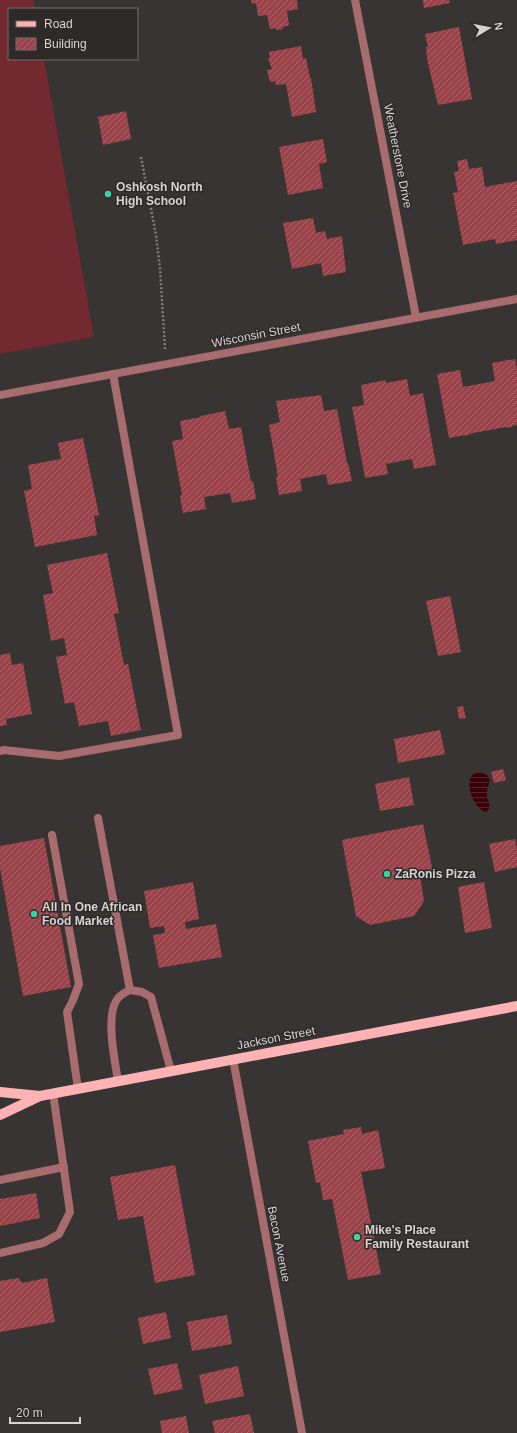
<svg xmlns="http://www.w3.org/2000/svg" width="517" height="1433" font-family="Arial,sans-serif">
<style>
.grass{fill:#72292f}
.water{fill:url(#water-rules)}
.building{fill:url(#building-hatch)}
.lines{fill:none;stroke-linecap:round;stroke-linejoin:round}
.path{stroke:#817d7d;stroke-width:2.5;stroke-dasharray:2 2;stroke-linecap:butt}
.lane{stroke:#a96c6e;stroke-width:8}
.street{stroke:#a96c6e;stroke-width:8}
.primary{stroke:#feb2b3;stroke-width:10}
.poi-dot{fill:#38d4a6;stroke:#2f2a2a;stroke-width:1.5}
.labels{text-anchor:middle;stroke-width:3;stroke-linejoin:round;paint-order:stroke}
.street-label{font-size:12px;fill:#d7d3d3;stroke:#2f2a2a}
.poi-label{font-size:12px;font-weight:bold;fill:#d7d3d3;stroke:#2f2a2a;text-anchor:start}
</style>
<defs>
<pattern id="water-rules" width="6" height="5" patternUnits="userSpaceOnUse"><rect width="6" height="5" fill="#380008"/><path d="M0 2.5h6" fill="none" stroke="#54242b"/></pattern>
<pattern id="building-hatch" width="6" height="6" patternUnits="userSpaceOnUse"><rect width="6" height="6" fill="#984349"/><path d="M-1 1l2-2M0 6l6-6M5 7l2-2" fill="none" stroke="#aa666b"/></pattern>
</defs>
<rect width="100%" height="100%" fill="#393434"/>
<path class="grass" d="M0 0H33L35 9H9V59H44L94 337 0 354Z"/>
<path class="water" d="M477 772C496 775 488 782 487 793 486 800 494 807 486 812 473 808 461 778 477 772Z"/>
<path class="building" d="M251 0H297L298 9 287 11 289 25 283 27V29L276 30V28L270 29 267 15 258 16 256 3 252 4Z
M423 0H449L450 3 424 8Z
M459 27 472 99 438 105 427 59 426 47H428L425 34Z
M301 46 303 59 306 58 310 78H311L316 112 292 117 286 84 276 85 275 81 270 82 267 70 272 69 268 58H270L269 52Z
M126 111 131 139 103 145 98 117Z
M323 139 327 162 319 164 323 188 288 195 279 147Z
M467 159 469 169 482 167 485 187 517 181V240L496 244 495 239 463 245 453 193 458 192 454 172 459 171 457 161Z
M313 218 316 233 325 231 327 239 342 236 346 272 323 276 321 263 292 269 283 223Z
M515 359 517 369V425L512 426V427L506 428V427L473 433 465 436V435L449 438 437 374 460 370 463 387 495 381 492 363Z
M407 379 410 396 423 393 436 465 414 469 412 459 386 464 388 474 365 478 352 407 364 405 361 385 386 380V383Z
M321 395 324 411 337 409 347 463H348L352 481 328 485 326 474 300 479 302 491 279 495 276 478 278 477 269 425 280 422 276 401Z
M225 411 229 429 241 427 251 482 253 481 256 499 232 503 230 493 204 497 206 509 183 513 180 496 182 495 172 441 183 439 180 421 201 417V416Z
M83 438 99 515 94 516 97 535 35 547 24 491 32 489 28 465 61 459 58 443Z
M107 553 119 613 114 614 124 665 128 664 141 730 111 736 108 721 79 726 74 702 65 704 56 657 67 655 64 638 51 641 43 595 53 593 47 565Z
M450 596 461 652 438 656 426 601Z
M10 653 12 665 23 663 32 714 6 719 7 725 0 726V655Z
M463 706 466 718 459 719 457 707Z
M440 730 445 754 398 763 394 739Z
M503 769 506 780 494 783 491 772Z
M409 777 414 805 380 811 375 784Z
M423 824 433 872 420 875 424 901 414 916 370 925 356 916 342 840Z
M44 838 71 987 23 996 0 868V846Z
M515 839 517 849V867L495 872 489 844Z
M193 882 199 919 185 922 186 929 216 924 222 957 159 968 153 935 165 933 164 926 150 928 144 891Z
M484 882 492 928 465 933 458 887Z
M361 1127 362 1134 378 1130 385 1168 361 1172 381 1274 348 1280 332 1199 323 1200 320 1182 316 1183 308 1141 344 1134 343 1130Z
M175 1165 195 1275 155 1283 143 1216 118 1220 110 1177Z
M36 1193 40 1218 0 1226V1199Z
M19 1278 20 1281H22V1283L47 1278 55 1322 0 1332V1281Z
M166 1312 171 1338 143 1344 138 1318Z
M227 1315 232 1344 192 1351 187 1322Z
M177 1363 183 1389 154 1395 148 1369Z
M238 1366 244 1396 205 1404 199 1375Z
M250 1414 254 1433H215L212 1421Z
M186 1416 189 1433H162L160 1421Z"/>
<g class="lines">
<path class="path" d="M141 157 156 235 160 268 165 349"/>
<path class="lane" d="M0 751 4 750 59 756 178 735 113 374
M98 818 130 990
M52 835 79 984 73 1000 67 1012 78 1089
M118 1081C115 1061 104 1012 119 997 122 994 126 992 130 990L142 992 151 997 171 1071
M0 1180 64 1167
M0 1253 43 1243 59 1234 70 1212 53 1093"/>
<path class="street" d="M355 0 416 317
M0 395 517 299
M233 1059 302 1433"/>
<path class="primary" d="M0 1092 40 1096 517 1006
M0 1115 40 1096"/>
</g>
<g class="poi-dot">
<circle cx="108" cy="194" r="4"/>
<circle cx="387" cy="874" r="4"/>
<circle cx="34" cy="914" r="4"/>
<circle cx="357" cy="1237" r="4"/>
</g>
<g class="labels">
<g class="street-label">
<text transform="translate(398 156) rotate(79)" y="4">Weatherstone Drive</text>
<text transform="translate(256 335) rotate(-11)" y="4">Wisconsin Street</text>
<text transform="translate(276 1038) rotate(-11)" y="4">Jackson Street</text>
<text transform="translate(279 1244) rotate(79)" y="4">Bacon Avenue</text>
</g>
<g class="poi-label">
<text x="116" y="191">Oshkosh North<tspan x="116" dy="14">High School</tspan></text>
<text x="395" y="878">ZaRonis Pizza</text>
<text x="42" y="911">All In One African<tspan x="42" dy="14">Food Market</tspan></text>
<text x="365" y="1234">Mike's Place<tspan x="365" dy="14">Family Restaurant</tspan></text>
</g>
</g>
<rect x="8" y="8" width="130" height="52" fill="#2f2a2a" stroke="#726e6e"/>
<rect x="16" y="21" width="20" height="6" fill="#feb2b3" stroke="#726e6e"/>
<text x="44" y="28" font-size="12" fill="#d7d3d3">Road</text>
<rect x="16" y="38" width="20" height="12" fill="url(#building-hatch)" stroke="#726e6e"/>
<text x="44" y="48" font-size="12" fill="#d7d3d3">Building</text>
<g transform="translate(489 28) rotate(80)" stroke="#2f2a2a" stroke-width="3" paint-order="stroke">
<path d="M0-3L7 15L0 10L-7 15Z" fill="#d7d3d3"/>
<text y="-6" font-size="11" font-weight="bold" text-anchor="middle" fill="#d7d3d3">N</text>
</g>
<path d="M10 1417v6h70v-6" fill="none" stroke="#d7d3d3" stroke-width="2"/>
<text x="16" y="1417" font-size="12" fill="#d7d3d3" stroke="#2f2a2a" stroke-width="3" paint-order="stroke">20 m</text>
</svg>
